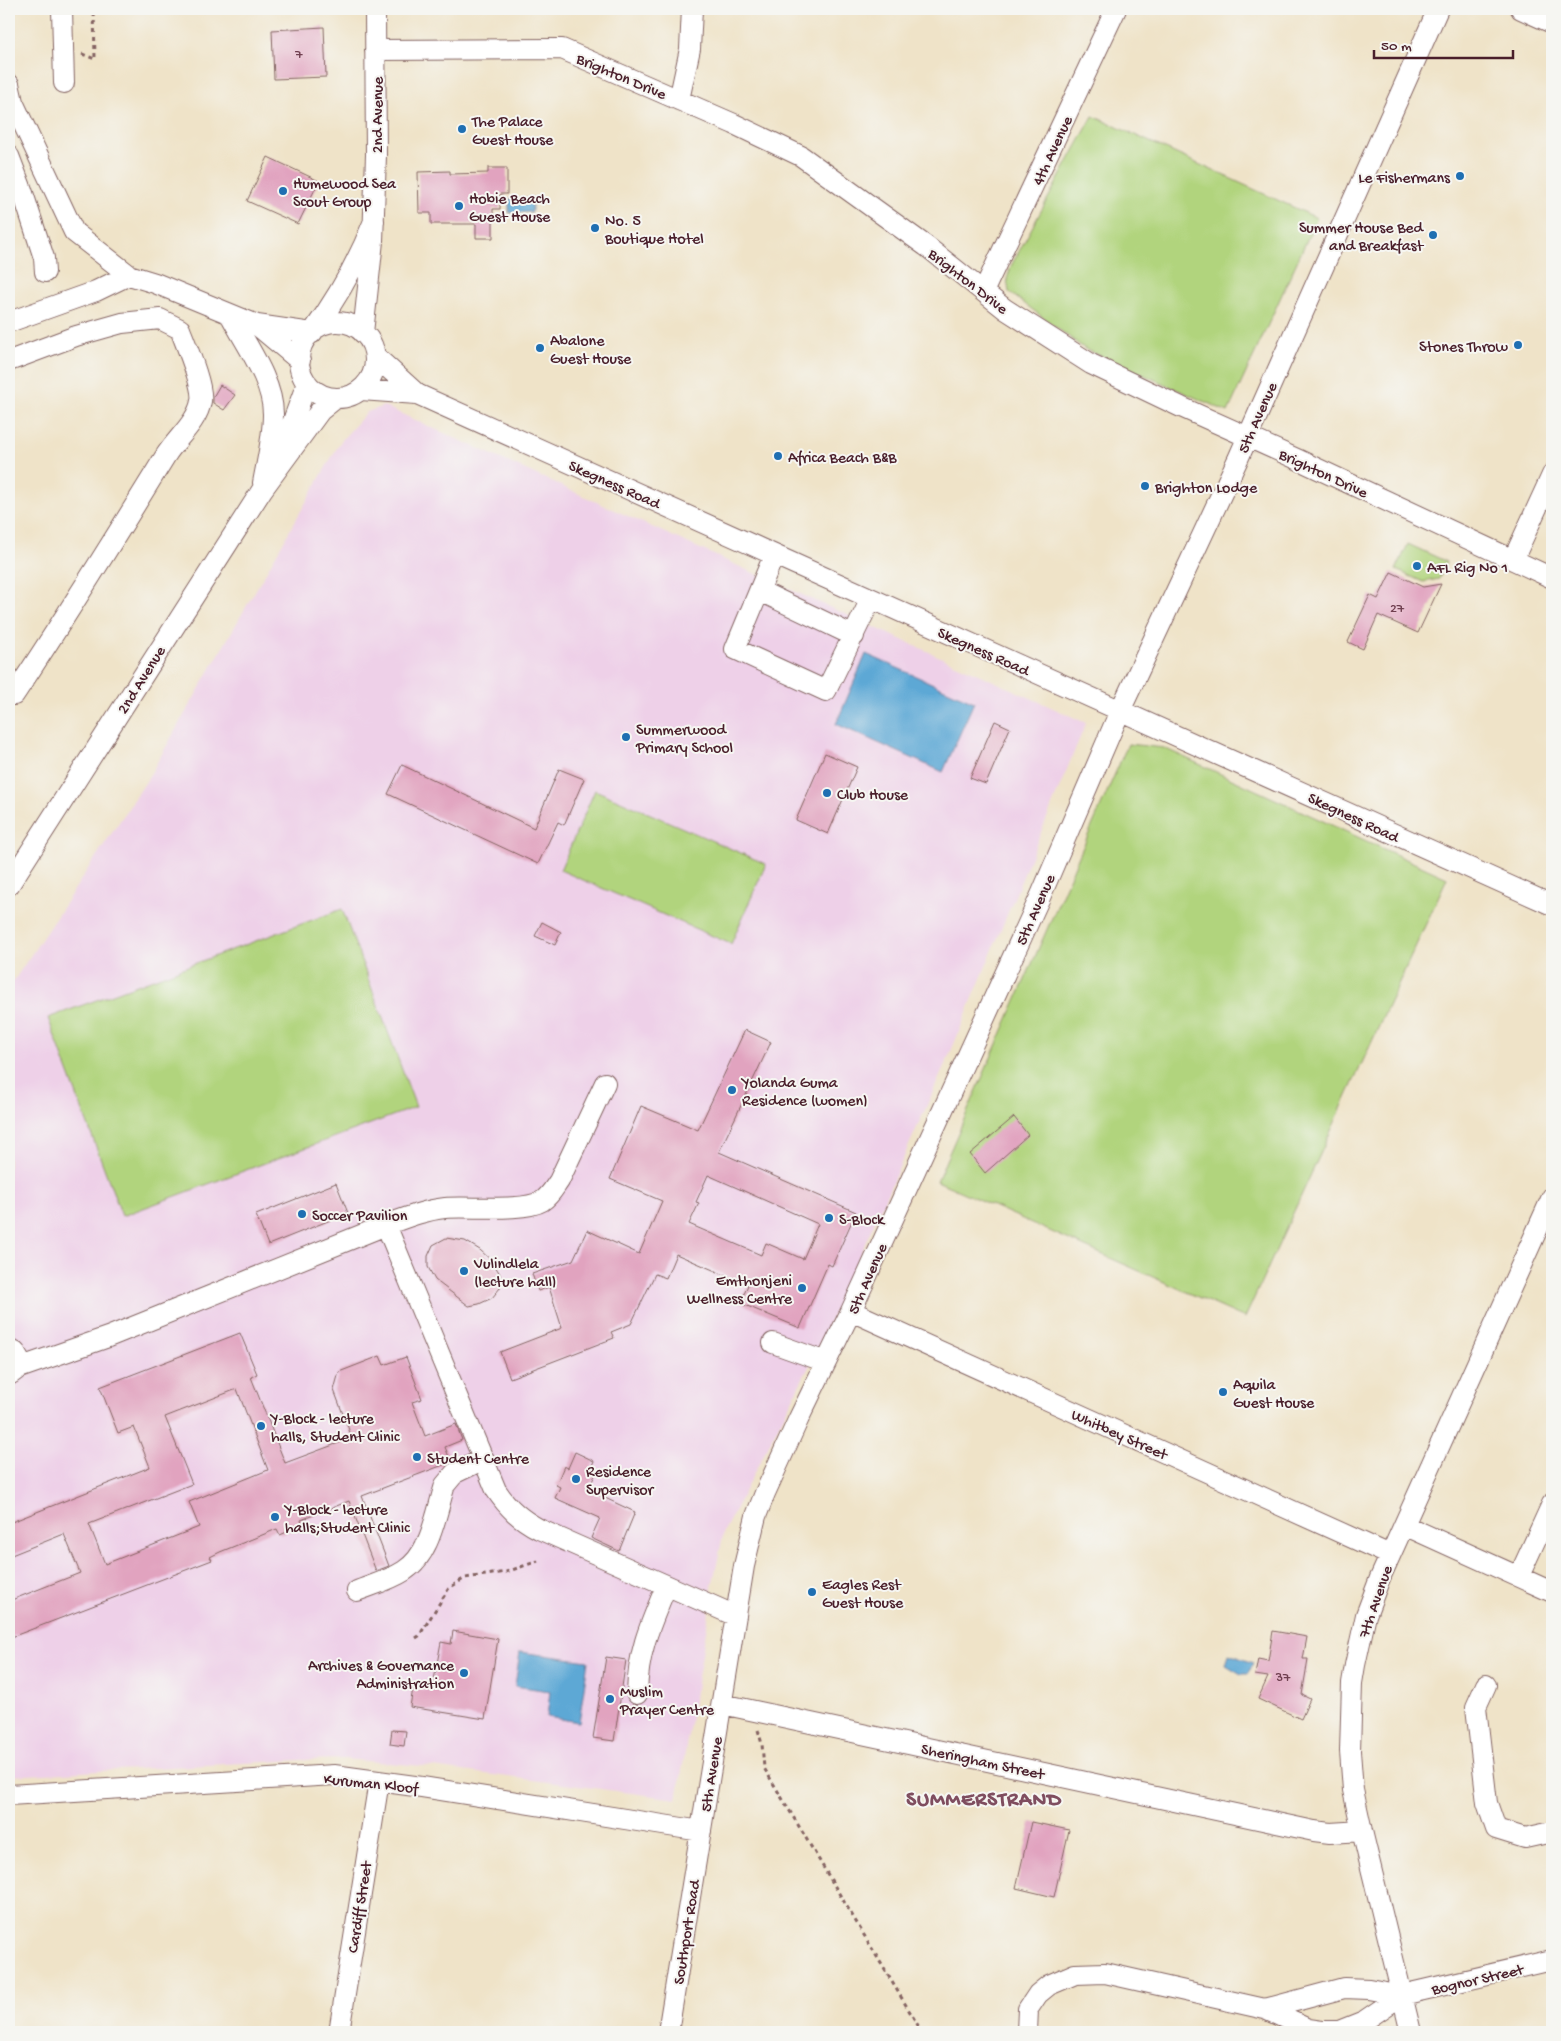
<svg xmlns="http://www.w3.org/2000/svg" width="1561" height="2041" font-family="'Gochi Hand',sans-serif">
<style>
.built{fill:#eed0e8}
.green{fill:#b1d47d;stroke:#7e7a54}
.water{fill:#5da8d5;stroke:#546480}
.building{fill:#e1a3bf;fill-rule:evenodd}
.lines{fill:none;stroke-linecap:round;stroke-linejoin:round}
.minor-casing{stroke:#846462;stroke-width:22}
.path{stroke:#846462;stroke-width:3;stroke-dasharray:4 4;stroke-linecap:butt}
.minor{stroke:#fff;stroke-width:20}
.poi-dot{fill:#1f6fb2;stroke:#f6f6f2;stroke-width:2}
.labels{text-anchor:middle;stroke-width:4;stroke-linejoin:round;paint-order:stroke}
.number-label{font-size:14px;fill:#704050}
.street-label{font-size:16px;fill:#4a1f2b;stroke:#f6f6f2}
.poi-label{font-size:16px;fill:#4a1f2b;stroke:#f6f6f2;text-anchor:start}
.district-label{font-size:21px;font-weight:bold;letter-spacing:1px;fill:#7f4d5f;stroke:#f6f6f2}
</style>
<rect width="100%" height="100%" fill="#f6f6f2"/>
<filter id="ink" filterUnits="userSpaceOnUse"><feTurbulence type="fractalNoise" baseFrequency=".02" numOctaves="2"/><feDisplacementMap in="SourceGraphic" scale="10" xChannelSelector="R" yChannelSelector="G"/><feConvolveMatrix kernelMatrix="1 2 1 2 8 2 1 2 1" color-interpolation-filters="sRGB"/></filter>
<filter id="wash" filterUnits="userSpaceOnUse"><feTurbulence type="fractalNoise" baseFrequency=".0096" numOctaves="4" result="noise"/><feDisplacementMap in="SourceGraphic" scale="20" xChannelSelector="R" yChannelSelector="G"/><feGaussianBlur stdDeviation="1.12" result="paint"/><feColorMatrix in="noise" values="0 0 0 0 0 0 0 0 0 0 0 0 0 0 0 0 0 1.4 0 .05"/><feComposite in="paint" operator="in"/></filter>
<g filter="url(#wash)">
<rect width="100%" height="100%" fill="#efe3c8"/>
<path class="built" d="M384 406 1086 723 949 1056 814 1357 724 1531 712 1587 708 1619 677 1799 433 1767 344 1759 299 1760 9 1776V988L147 780 341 441 367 412Z"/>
<path class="green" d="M1093 116 1317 218 1228 412 1085 349 1009 292 1007 279 1011 266Z
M1408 544 1447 562 1439 579 1423 582 1396 570Z
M1128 744 1164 748 1447 878 1245 1318 937 1181Z
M595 790 766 864 731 944 560 870Z
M342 909 416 1107 122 1216 48 1018Z"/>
<path class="water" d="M532 198V212L509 213V199Z
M866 654 974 702 943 772 836 724Z
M520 1652 588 1661 579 1722 547 1717 550 1691 515 1686Z
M1229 1654 1253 1663 1249 1674H1241L1226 1665Z"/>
<g id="blocks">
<path class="building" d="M324 27 326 77 274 79 272 30Z
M268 157 319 181 298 224 247 201Z
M488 168H507V194H500V209H493V238H476V224H431V213H419L418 172 450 171V174L488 173Z
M220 385 235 395 224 410 213 403V397Z
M1391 572 1423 587 1441 584 1418 633 1378 615 1363 649 1348 642 1370 595 1378 599Z
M995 721 1010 728 986 784 970 778Z
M825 753 857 767 828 834 796 820Z
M402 765 534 828 559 769 584 779 564 825 558 822 538 864 388 794Z
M542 922 561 932 555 945 535 936Z
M745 1030 771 1042 719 1152 856 1212 832 1266 828 1264 800 1328 740 1303 748 1285 676 1254 666 1278 655 1274 631 1324 611 1332 614 1338 510 1378 500 1352 562 1328 549 1287 538 1291 532 1274 573 1260 587 1230 639 1254 662 1201 610 1179 641 1106 698 1130ZM708 1175 818 1224 803 1259 766 1243 761 1255 689 1224 699 1203 696 1202Z
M1014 1117 1028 1135 985 1173 970 1154Z
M336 1183 348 1213 268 1245 256 1215Z
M446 1238 465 1241 480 1250 492 1261 500 1274V1288L492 1298 479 1304 469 1306 435 1280 428 1267V1256L433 1245Z
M240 1333 257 1374 251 1377 285 1463 352 1438 334 1390 339 1372 380 1356 384 1365 406 1357 422 1399 412 1402 425 1436 456 1424 462 1440 445 1447 451 1462 362 1496 389 1566 376 1571 349 1501 301 1520 303 1525 280 1535 277 1529 220 1552 210 1557 212 1560 9 1638V1601L80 1573 64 1534 9 1556V1523L150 1467 134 1427 118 1433 100 1387ZM237 1389 268 1470 189 1502 199 1527 105 1564 89 1524 192 1484 165 1417Z
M575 1452 594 1461 590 1470 596 1473 588 1490 635 1512 619 1551 591 1538 600 1518 555 1498 560 1487 556 1485 564 1466 568 1468Z
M453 1631 498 1639 485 1719 410 1707 413 1688 432 1691 441 1642 451 1644Z
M1273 1631 1307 1637 1303 1659H1308L1302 1695 1310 1699 1301 1719 1258 1699 1268 1677 1255 1675 1258 1659 1268 1661Z
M606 1657 626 1660 614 1741 593 1738Z
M392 1730 406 1731 404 1746 390 1744Z
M1031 1822 1069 1830 1054 1897 1016 1888Z"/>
</g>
</g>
<g filter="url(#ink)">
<use href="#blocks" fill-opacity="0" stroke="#846462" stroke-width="1"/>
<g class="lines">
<defs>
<path id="minor" d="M62 9 64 83
M1521 9 1552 23
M375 50 562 49 734 124 801 156 926 246 1005 309 1091 364 1181 407 1299 460 1552 578
M9 84 13 102 74 232 129 275 155 283 257 325 312 333C338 297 358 262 374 221
M679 100 690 49 692 9
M9 156 22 190 44 258 45 272
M984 290 1116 9
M230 314C245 344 273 380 273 414 273 437 267 461 263 483
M9 322 96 291 129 275
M299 360a38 38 0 1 1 76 0a38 38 0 1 1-76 0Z
M257 325 300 361
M363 333 373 241 376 155 375 9
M375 356 417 394 1552 905
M9 361 76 336 122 323 160 319 180 329C186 345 204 387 201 401 198 421 177 438 166 455 118 533 69 612 18 689L14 695H9
M361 390 417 394
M282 451 307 383
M774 555 735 649 826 691 871 599
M1513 560 1552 475
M760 591 854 636
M9 885 262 490 320 411 336 398
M605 1083 559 1181C554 1188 550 1196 542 1201 523 1212 469 1206 445 1208 425 1210 405 1218 386 1225L496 1490C508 1508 520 1519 539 1529L736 1616
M851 1311 1390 1555
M773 1343 826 1362
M9 1350 15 1352 21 1362 19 1368 11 1374
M19 1368 108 1337 386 1225
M1404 1525 1552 1592
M1519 1576 1552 1504
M357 1591C372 1585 390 1580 404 1571 431 1554 436 1513 445 1485L455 1473 484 1459
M1486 1685 1476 1707 1487 1803 1496 1829 1525 1838 1552 1832
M637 1694C638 1651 650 1625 666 1587
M722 1704 1314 1831 1330 1833 1362 1831
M9 1795 334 1775 422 1787 701 1831
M1265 2009 1344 1988 1369 1989 1402 1995
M339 2032 379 1781
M668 2032 744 1566 756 1516 765 1493 799 1418 851 1311 1041 895 1120 711 1238 459 1438 9
M1027 2032 1028 2009 1038 1994 1049 1985 1075 1974 1105 1973 1265 2009 1308 2029 1322 2031H1339L1364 2021 1402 1995 1552 1960
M1411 2032 1362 1831 1353 1790 1350 1751 1352 1683 1355 1665 1366 1615 1380 1578 1552 1197"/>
</defs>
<use href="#minor" class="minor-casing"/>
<path class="path" d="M82 54 95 59 94 9
M416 1638 419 1636 449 1588 465 1578 506 1572 538 1561
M758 1730 762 1744 764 1768 922 2032"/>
<use href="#minor" class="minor"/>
</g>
</g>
<g class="poi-dot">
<circle cx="462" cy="129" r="5"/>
<circle cx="1460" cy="176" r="5"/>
<circle cx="283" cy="191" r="5"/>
<circle cx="459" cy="206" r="5"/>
<circle cx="595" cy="228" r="5"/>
<circle cx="1433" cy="235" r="5"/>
<circle cx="1518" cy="345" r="5"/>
<circle cx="540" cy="348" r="5"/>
<circle cx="778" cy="456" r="5"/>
<circle cx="1145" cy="486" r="5"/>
<circle cx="1417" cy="566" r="5"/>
<circle cx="626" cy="737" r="5"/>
<circle cx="827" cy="793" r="5"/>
<circle cx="732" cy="1090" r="5"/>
<circle cx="302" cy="1214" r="5"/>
<circle cx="829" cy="1218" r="5"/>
<circle cx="464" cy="1271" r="5"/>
<circle cx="802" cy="1288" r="5"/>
<circle cx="1223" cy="1392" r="5"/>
<circle cx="261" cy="1426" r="5"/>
<circle cx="417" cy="1457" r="5"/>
<circle cx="576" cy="1479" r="5"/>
<circle cx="275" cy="1517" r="5"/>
<circle cx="812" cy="1592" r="5"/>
<circle cx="464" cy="1673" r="5"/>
<circle cx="610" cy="1699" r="5"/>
</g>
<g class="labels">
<g class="number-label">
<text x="299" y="58">7</text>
<text x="1397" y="612">27</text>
<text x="1283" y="1681">37</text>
</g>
<g class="street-label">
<text transform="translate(622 75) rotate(23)" y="6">Brighton Drive</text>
<text transform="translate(376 115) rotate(-90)" y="6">2nd Avenue</text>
<text transform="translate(1051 150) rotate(-65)" y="6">4th Avenue</text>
<text transform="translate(969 280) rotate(38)" y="6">Brighton Drive</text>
<text transform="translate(1256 417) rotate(-66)" y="6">5th Avenue</text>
<text transform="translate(1324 472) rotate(25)" y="6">Brighton Drive</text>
<text transform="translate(615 483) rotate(24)" y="6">Skegness Road</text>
<text transform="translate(984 650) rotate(24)" y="6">Skegness Road</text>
<text transform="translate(140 679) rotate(-58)" y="6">2nd Avenue</text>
<text transform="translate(1354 816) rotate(25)" y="6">Skegness Road</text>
<text transform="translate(1034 909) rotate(-66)" y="6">5th Avenue</text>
<text transform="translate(866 1278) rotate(-66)" y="6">5th Avenue</text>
<text transform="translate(1120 1433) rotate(24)" y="6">Whitbey Street</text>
<text transform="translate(1374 1601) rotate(-71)" y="6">7th Avenue</text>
<text transform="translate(983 1760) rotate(12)" y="6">Sheringham Street</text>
<text transform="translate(710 1774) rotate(-81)" y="6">5th Avenue</text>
<text transform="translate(371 1782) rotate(6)" y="6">Kuruman Kloof</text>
<text transform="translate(358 1907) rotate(-81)" y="6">Cardiff Street</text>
<text transform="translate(685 1932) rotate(-81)" y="6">Southport Road</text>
<text transform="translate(1477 1978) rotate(-13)" y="6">Bognor Street</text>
</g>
<g class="poi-label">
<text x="472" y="126">The Palace<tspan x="472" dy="18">Guest House</tspan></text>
<text x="1450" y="182" text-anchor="end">Le Fishermans</text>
<text x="293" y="188">Humewood Sea<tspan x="293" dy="18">Scout Group</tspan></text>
<text x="469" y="203">Hobie Beach<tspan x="469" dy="18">Guest House</tspan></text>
<text x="605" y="225">No. 5<tspan x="605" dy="18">Boutique Hotel</tspan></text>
<text x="1423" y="232" text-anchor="end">Summer House Bed<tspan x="1423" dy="18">and Breakfast</tspan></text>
<text x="550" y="345">Abalone<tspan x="550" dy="18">Guest House</tspan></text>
<text x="1508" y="351" text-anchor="end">Stones Throw</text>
<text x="788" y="462">Africa Beach B&amp;B</text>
<text x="1155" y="492">Brighton Lodge</text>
<text x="1427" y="572">AFL Rig No 1</text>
<text x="636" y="734">Summerwood<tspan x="636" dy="18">Primary School</tspan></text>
<text x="837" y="799">Club House</text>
<text x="742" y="1087">Yolanda Guma<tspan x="742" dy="18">Residence (women)</tspan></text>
<text x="312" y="1220">Soccer Pavilion</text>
<text x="839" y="1224">S-Block</text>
<text x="474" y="1268">Vulindlela<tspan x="474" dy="18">(lecture hall)</tspan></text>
<text x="792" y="1285" text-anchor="end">Emthonjeni<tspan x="792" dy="18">Wellness Centre</tspan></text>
<text x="1233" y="1389">Aquila<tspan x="1233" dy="18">Guest House</tspan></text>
<text x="271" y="1423">Y-Block - lecture<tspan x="271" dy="18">halls, Student Clinic</tspan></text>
<text x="427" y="1463">Student Centre</text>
<text x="586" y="1476">Residence<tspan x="586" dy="18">Supervisor</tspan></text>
<text x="285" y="1514">Y-Block - lecture<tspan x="285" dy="18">halls;Student Clinic</tspan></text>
<text x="822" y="1589">Eagles Rest<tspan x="822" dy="18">Guest House</tspan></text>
<text x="454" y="1670" text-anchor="end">Archives &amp; Governance<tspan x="454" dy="18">Administration</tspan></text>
<text x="620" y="1696">Muslim<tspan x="620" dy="18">Prayer Centre</tspan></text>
</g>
<g class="district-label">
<text x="984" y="1805">SUMMERSTRAND</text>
</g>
</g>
<rect width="1561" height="2041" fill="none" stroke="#f6f6f2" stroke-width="30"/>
<path d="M1374 50v8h139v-8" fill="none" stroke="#4a1f2b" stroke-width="2.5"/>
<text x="1381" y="50" font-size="15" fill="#4a1f2b" stroke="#f6f6f2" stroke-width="4" paint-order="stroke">50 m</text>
</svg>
